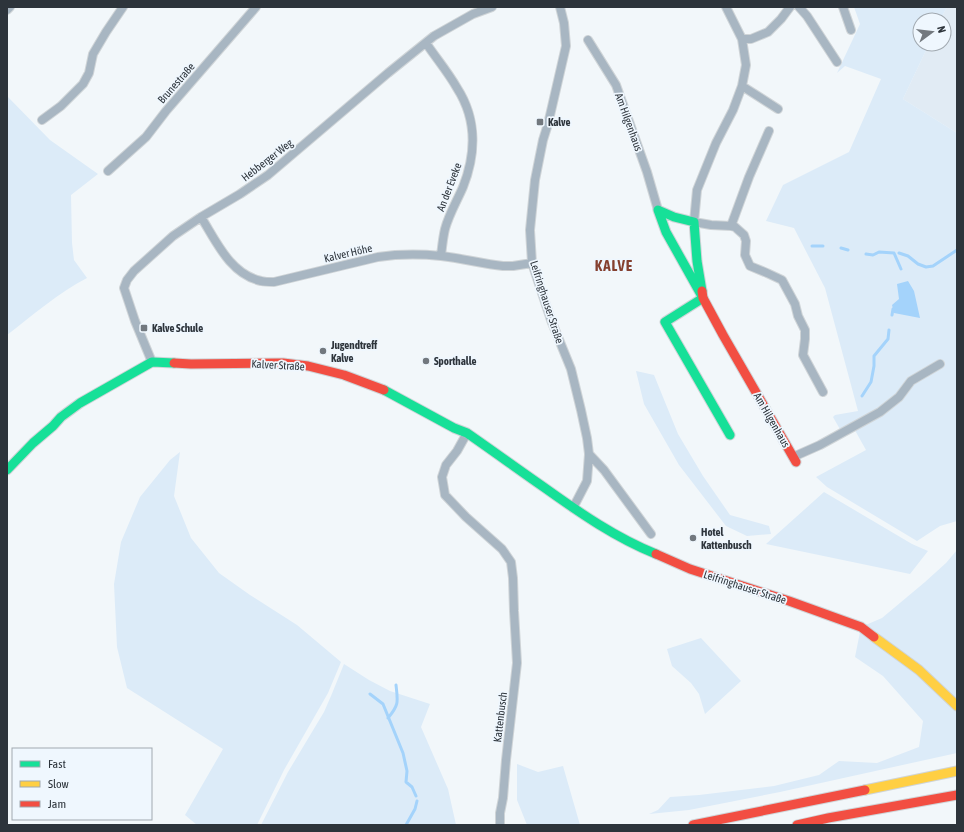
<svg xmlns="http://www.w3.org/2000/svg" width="964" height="832" font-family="'Asap Condensed',sans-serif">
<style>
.built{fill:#e1ebf4}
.green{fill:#dcebf8}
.water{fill:#a4d3fb}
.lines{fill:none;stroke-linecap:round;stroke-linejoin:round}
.stream{stroke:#a4d3fb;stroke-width:3}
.street-casing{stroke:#cfd4d7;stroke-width:10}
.fast-casing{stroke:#cfd4d7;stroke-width:11}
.slow-casing{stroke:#cfd4d7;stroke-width:11}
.jam-casing{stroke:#cfd4d7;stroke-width:11}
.street{stroke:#a8b6c2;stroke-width:8}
.fast{stroke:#16e098;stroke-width:9}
.slow{stroke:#ffcf43;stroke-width:9}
.jam{stroke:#f24e42;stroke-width:9}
.poi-dot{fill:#72787e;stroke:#eff7fe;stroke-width:1.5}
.labels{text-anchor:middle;stroke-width:3.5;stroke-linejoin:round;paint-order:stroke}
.street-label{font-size:11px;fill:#2d343b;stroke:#eff7fe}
.poi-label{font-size:11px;font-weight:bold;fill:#2d343b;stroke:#eff7fe;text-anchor:start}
.district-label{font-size:15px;font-weight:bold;letter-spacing:1px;fill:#85402f;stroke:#eff7fe}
</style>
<rect width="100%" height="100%" fill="#f2f7fa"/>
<path class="built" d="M947 7H957V133L903 99 929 44H944V20H940Z"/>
<path class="green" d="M854 7H947L940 20H920V44H929L903 99 957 133V521L940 526 917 541 827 487 816 477 866 450 852 425 841 431 833 417 835 415 858 411 825 288 794 228 766 221 783 185 849 152 881 79 845 66 837 73 860 24Z
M7 96 50 140 98 174 71 195 72 243 74 260 87 278C59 292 32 316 7 335Z
M636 371 654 375 678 434 703 476 730 515 769 526 771 534 747 536 726 526 679 465 644 404Z
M180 452 174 496 191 538 219 573 250 595 297 625 341 662 328 693 284 770 257 825H197L185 815 223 749 127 688 117 647 114 584 121 542 140 497 170 460Z
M824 492 912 544 928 551 910 574 766 544Z
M957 550V753L780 792 689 810 649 814 658 810 670 797 699 795 774 786 819 775 839 761 877 763 919 747 923 721 883 676 855 657 861 627 882 618 925 582 946 563Z
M701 638 741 681 705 714 699 694 691 683 672 666 667 649Z
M344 664 369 680 390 691 430 704 421 727 448 789 456 825H261L288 772 324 712 331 696Z
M517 764 538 772 563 766 580 825H527L517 800Z"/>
<path class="water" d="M908 281 914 291 920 318 894 313 892 305 899 299 897 284Z"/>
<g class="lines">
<path class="stream" d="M812 246H823
M841 248 848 250
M899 253 908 256 918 264 926 267 933 266 957 250
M866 254 873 255 879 252 894 253 901 269
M892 315 893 309
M862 396 871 382 874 366V356L888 339 889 330
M370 694 383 704 403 753 407 771 406 782 412 787 416 796
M388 718C399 705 398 702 396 685
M406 825 415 809 417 801"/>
<defs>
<path id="street" d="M560 7 564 23 566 46 548 124 543 140 535 180 530 230 532 263 551 320 571 369 581 410 587 438 589 454 587 481 573 508
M726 7 742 39 746 65 742 86 733 110 716 143 697 190 694 222 711 225 731 226 735 227 744 235 746 241 745 255 750 266 767 273 782 280 795 304 798 316 805 330V339L803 355 823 392
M799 7 807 16 837 62
M843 7 851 30
M7 10 10 7
M742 39H751L768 32 781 19 790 7
M588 40 616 85 647 172 658 210
M426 43C436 58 448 72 457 88 477 119 476 154 463 187 457 201 449 214 445 229 443 237 442 247 441 256
M742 86 778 109
M42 120 61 106 83 84 89 73 93 54 106 32 123 7
M108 171 146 137 166 111 256 7
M201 217C216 241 230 274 261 281 265 282 270 282 274 282L378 257C399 254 420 254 441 256 462 258 482 264 503 266H513L532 263
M731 226 749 177 769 131
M152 362 135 321 124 288 127 280 134 271 173 236 201 217 240 194 268 175 388 73 434 36 473 14 492 7
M467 433 457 451 446 465 442 477 445 495 466 517 502 549 511 562 513 578 514 611 517 663 506 760 503 798 500 813V825
M589 454 604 470 651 534
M793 457 820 445 880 412 899 397 911 381 940 364"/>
<path id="fast" d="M702 291 697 261 694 222 674 217 658 210 666 232 703 298 665 322 730 435
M384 390 454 428 467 433C493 451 519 470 545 488 580 513 616 538 656 554
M7 470 33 443 53 426 61 417 80 403 152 362 174 363"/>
<path id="slow" d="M874 637 919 670 957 706
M865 790 957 771"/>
<path id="jam" d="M702 291 703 298 723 335 796 462
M174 363 191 364 283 363 308 366 344 375 384 390
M656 554 690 569 789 601 861 627 874 637
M693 825 865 790
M797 825 828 818 957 795"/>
</defs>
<use href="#street" class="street-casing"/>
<use href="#fast" class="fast-casing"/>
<use href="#slow" class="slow-casing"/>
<use href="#jam" class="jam-casing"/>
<use href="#street" class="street"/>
<use href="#fast" class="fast"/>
<use href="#slow" class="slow"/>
<use href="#jam" class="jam"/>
</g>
<g class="poi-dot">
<rect x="536" y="118" width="8" height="8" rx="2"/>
<rect x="140" y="324" width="8" height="8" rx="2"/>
<circle cx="323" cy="351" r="4"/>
<circle cx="426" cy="361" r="4"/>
<circle cx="693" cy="538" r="4"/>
</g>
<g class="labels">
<g class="street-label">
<text transform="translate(176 83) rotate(-49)" y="4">Brunestraße</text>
<text transform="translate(629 122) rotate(70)" y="4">Am Hilgenhaus</text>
<text transform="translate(267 160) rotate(-38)" y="4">Hebberger Weg</text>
<text transform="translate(449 187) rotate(-69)" y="4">An der Eveke</text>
<text transform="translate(348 253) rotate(-13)" y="4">Kalver Höhe</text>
<text transform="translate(547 302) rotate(72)" y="4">Leifringhauser Straße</text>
<text transform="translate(278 365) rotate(3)" y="4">Kalver Straße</text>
<text transform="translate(772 420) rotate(60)" y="4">Am Hilgenhaus</text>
<text transform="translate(745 587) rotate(18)" y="4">Leifringhauser Straße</text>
<text transform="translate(500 717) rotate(-83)" y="4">Kattenbusch</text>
</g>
<g class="poi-label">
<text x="548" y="126">Kalve</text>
<text x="152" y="332">Kalve Schule</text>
<text x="331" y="349">Jugendtreff<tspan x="331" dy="13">Kalve</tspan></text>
<text x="434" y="365">Sporthalle</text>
<text x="701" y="536">Hotel<tspan x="701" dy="13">Kattenbusch</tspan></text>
</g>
<g class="district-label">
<text x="614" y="271">KALVE</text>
</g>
</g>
<rect width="964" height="832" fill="none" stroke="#2d343b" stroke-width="16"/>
<rect x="12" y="748" width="140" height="72" fill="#eff7fe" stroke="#a1a9b0"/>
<rect x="20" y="761" width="20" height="6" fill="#16e098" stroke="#a1a9b0"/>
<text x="48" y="768" font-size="12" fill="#2d343b">Fast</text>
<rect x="20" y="781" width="20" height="6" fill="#ffcf43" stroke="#a1a9b0"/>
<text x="48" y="788" font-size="12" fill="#2d343b">Slow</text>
<rect x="20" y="801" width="20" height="6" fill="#f24e42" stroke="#a1a9b0"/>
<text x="48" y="808" font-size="12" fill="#2d343b">Jam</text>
<g transform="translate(932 32) rotate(75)"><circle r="19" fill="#eff7fe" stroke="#a1a9b0"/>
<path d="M0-3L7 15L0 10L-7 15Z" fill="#72787e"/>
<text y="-6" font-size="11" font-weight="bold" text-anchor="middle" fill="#2d343b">N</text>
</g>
</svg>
